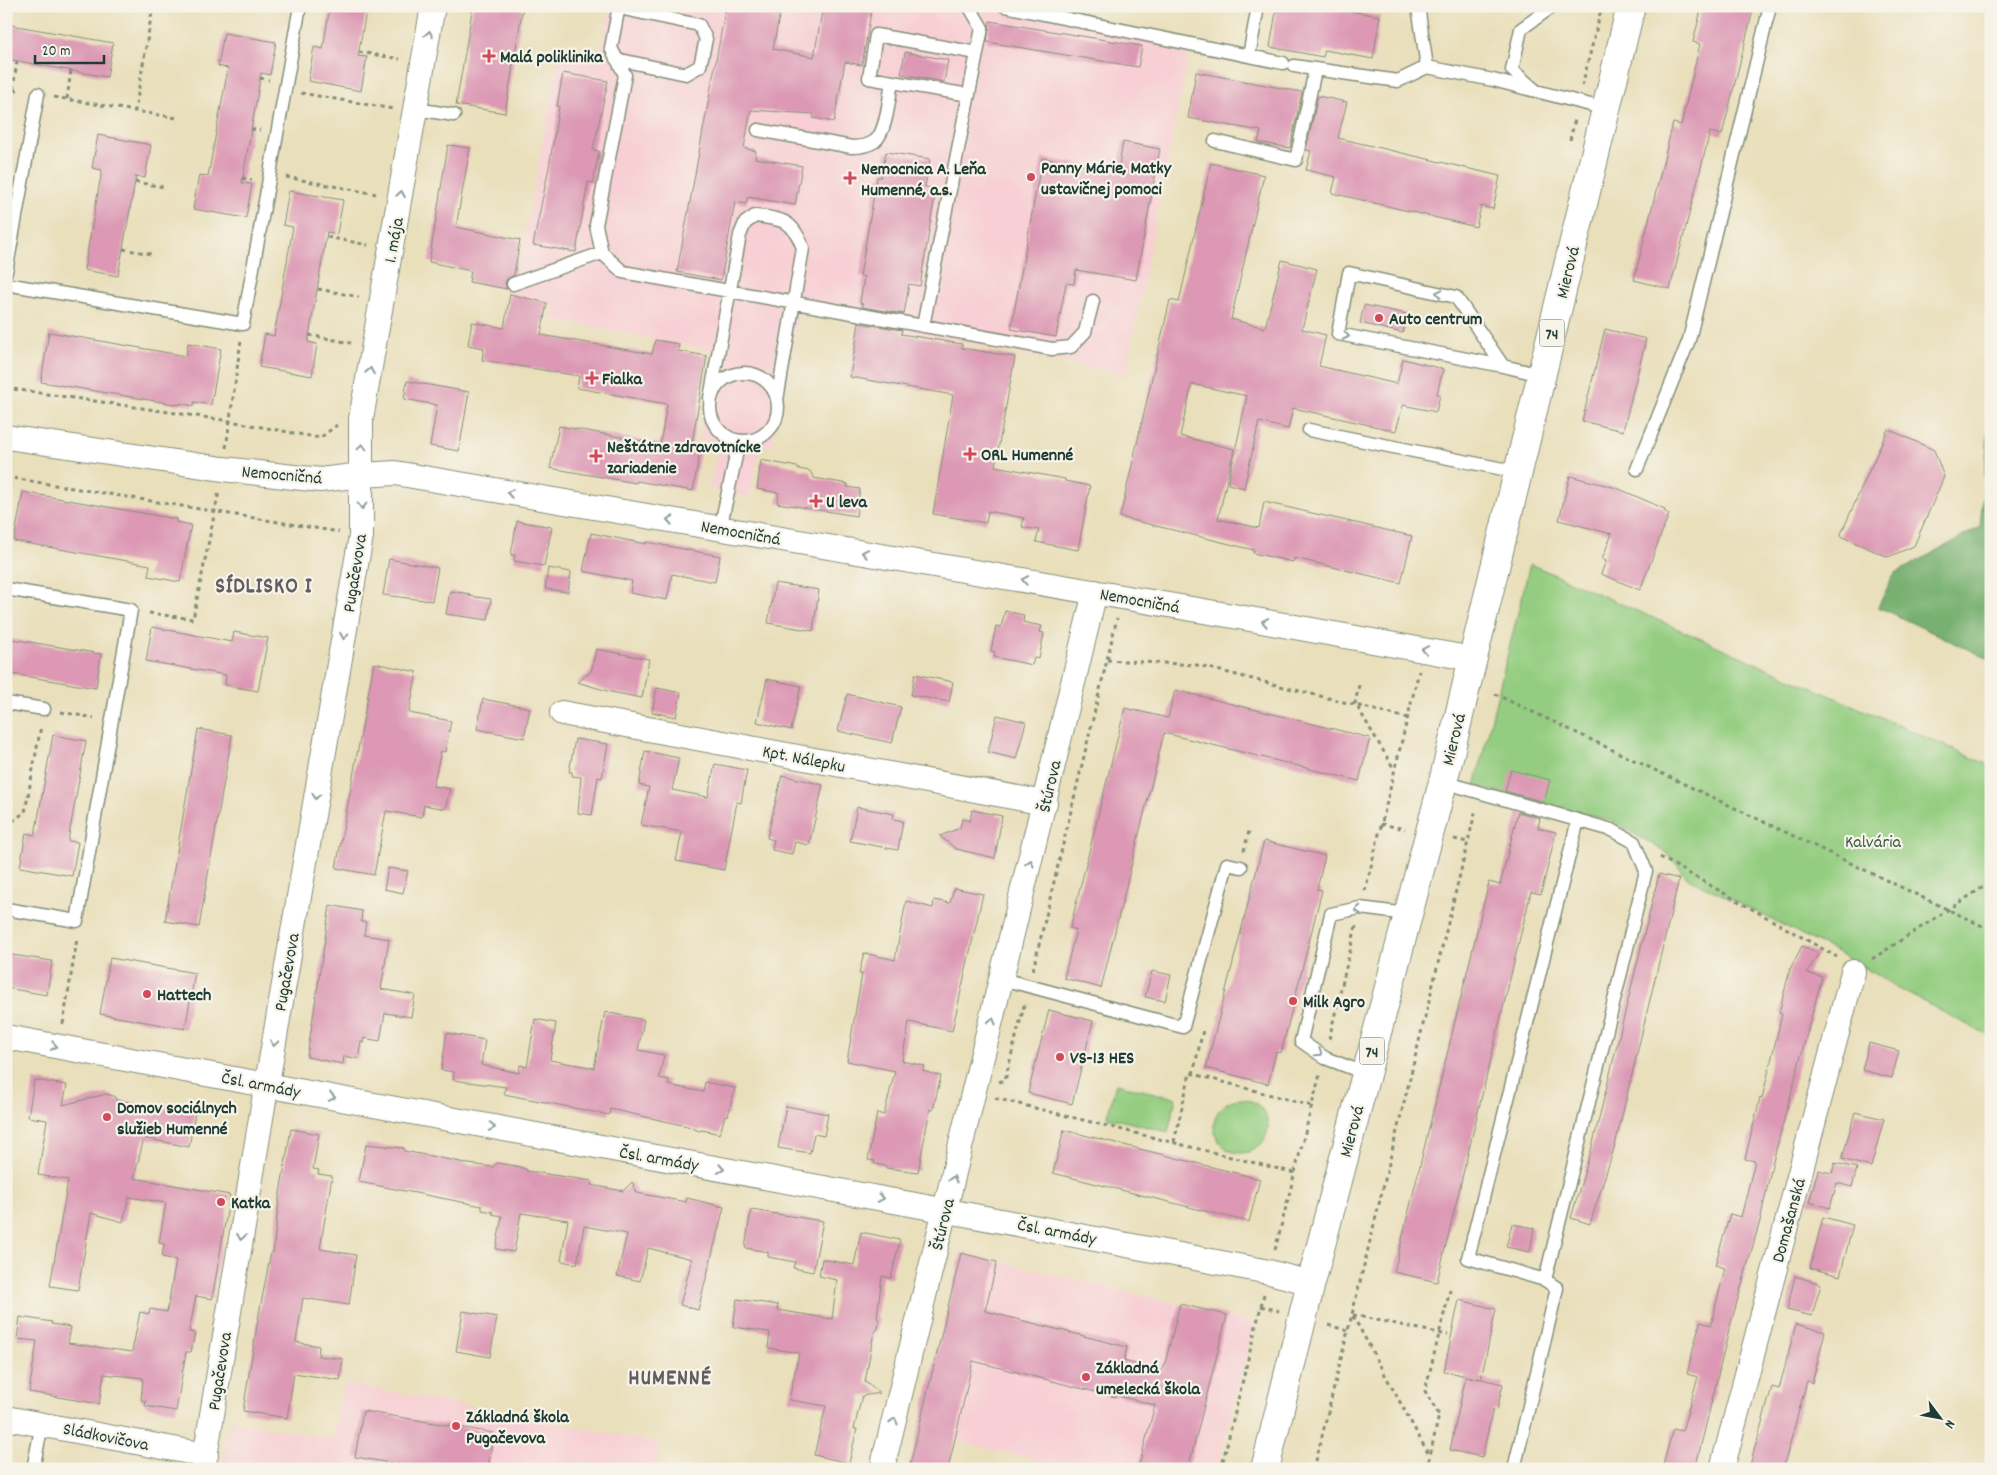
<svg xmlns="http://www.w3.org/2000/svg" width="1997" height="1475" font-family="Dekko,sans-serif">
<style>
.built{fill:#f7cfd4}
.green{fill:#94cd81;stroke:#5a855a}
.forest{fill:#77b06f;stroke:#4b7652}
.building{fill:#dc98b4}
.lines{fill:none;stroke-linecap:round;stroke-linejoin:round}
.lane-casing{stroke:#848e78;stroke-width:15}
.street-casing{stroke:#848e78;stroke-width:26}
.primary-casing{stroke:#848e78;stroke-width:30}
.path{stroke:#848e78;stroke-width:3;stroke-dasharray:4 4;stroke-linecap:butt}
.lane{stroke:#fff;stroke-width:12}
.street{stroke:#fff;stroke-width:24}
.primary{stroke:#fff;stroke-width:28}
.oneway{stroke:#8f9e9a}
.poi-dot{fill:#d1495b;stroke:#f7f3e8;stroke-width:2}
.labels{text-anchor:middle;stroke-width:4.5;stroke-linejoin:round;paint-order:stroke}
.shield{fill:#f7f3e8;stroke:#60746a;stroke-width:1}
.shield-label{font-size:16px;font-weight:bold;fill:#1f3d34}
.poi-label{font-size:18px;font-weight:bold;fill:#1f3d34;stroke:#f7f3e8;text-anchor:start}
.street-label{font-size:18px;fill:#1f3d34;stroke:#f7f3e8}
.park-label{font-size:18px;fill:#365a43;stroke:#f7f3e8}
.district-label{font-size:22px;font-weight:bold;letter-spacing:1px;fill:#615d61;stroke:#f7f3e8}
</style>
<rect width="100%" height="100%" fill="#f7f3e8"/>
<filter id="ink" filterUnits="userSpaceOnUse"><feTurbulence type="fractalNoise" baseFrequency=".02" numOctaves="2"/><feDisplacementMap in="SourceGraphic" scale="10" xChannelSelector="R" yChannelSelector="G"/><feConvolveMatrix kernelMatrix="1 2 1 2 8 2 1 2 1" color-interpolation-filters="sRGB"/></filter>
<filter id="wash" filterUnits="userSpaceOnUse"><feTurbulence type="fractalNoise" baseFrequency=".0096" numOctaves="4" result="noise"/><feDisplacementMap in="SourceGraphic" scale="20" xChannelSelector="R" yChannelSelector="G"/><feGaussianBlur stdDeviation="1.12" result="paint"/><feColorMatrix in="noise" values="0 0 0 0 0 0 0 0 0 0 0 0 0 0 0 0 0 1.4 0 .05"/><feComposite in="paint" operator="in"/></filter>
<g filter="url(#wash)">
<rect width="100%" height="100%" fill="#e9dfbb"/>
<path class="built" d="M610 6H1000L1191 43 1125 374 799 311 772 447 760 445 750 497 710 489 719 443 699 439 716 351 551 319 555 303 513 294 560 54 599 62Z
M961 1253 1180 1304 1254 1323 1217 1469H1149L1138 1466 1137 1469H1046L1037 1460 918 1432Z
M345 1383 659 1443 655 1469H222L221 1467 230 1421 332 1439Z"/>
<path class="green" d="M1530 564 1991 766V1037L1899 989 1843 955 1688 878 1667 853 1613 821 1475 786Z
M1116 1084 1176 1098 1168 1132 1107 1117Z
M1214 1126a27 27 0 1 1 54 0a27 27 0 1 1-54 0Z"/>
<path class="forest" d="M1991 400V660L1878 607 1894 574 1980 527Z"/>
<g id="blocks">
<path class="building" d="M330 6H367L358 56 367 57 361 91 308 81 314 47 323 49Z
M473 6H523L505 113 456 105Z
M726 6H781L773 49 814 57 823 6H872L862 65 845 62 834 122 813 118 814 114 751 110 744 148 756 151 755 158 802 166 795 205 748 197 746 204 735 202 721 280 677 272Z
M1277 6H1333L1332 8 1380 16 1373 59 1325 50 1323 57 1270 47Z
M1702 6H1754L1722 135 1710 132 1670 289 1634 280 1673 123 1681 125 1700 44 1693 42Z
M990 21 1142 46 1138 67 987 42Z
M6 24 113 43 107 77 6 59Z
M224 33 276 42 270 75 261 73 242 183 252 184 246 218 193 209 199 175 208 176 228 68 218 66Z
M905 52 948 60 944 82 901 74Z
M1196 72 1302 92 1290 148 1258 142 1261 131 1188 118Z
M563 73 608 81 593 150 599 151 593 183 588 182 576 252 533 245 549 167 559 106H557Z
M1318 96 1347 102 1338 138 1500 176 1493 209 1481 206 1476 227 1332 193 1336 177 1306 170 1311 151 1306 150Z
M98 135 151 145 145 178 136 176 118 276 84 270 102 170 92 168Z
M1123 142 1160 149 1136 280 1076 270 1074 284 1066 283 1056 337 1011 329 1042 158 1118 171Z
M448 145 470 148 456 227 520 240 514 275 507 279 505 283 507 289 469 282 471 271 429 262Z
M886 152 930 159 925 187 936 189 920 286 909 284 904 314 862 307 863 304 860 303 864 277 860 276 877 177H881Z
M1211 163 1264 175 1231 319 1265 328 1282 260 1317 269 1302 329 1326 335 1319 366 1397 384 1403 359 1443 369 1437 394 1440 395 1436 412 1403 405 1396 431 1293 408 1288 429 1259 422 1244 488 1228 484 1247 396 1192 384 1180 436 1234 449 1218 519 1259 528 1264 502 1412 536 1401 583 1294 558 1293 562 1253 553 1254 550 1120 517 1170 300 1179 302Z
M289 191 343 200 337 234 327 232 308 342 317 344 312 376 259 367 265 334 274 336 293 227 283 225Z
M510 294 547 303 541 335 652 354 655 340 679 344 678 351 707 356 691 449 700 451 693 491 637 481 636 483 550 468 559 426 660 444 667 404 577 388 579 376 482 360 484 348 468 345 472 322 504 328Z
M1364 305 1407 314 1403 333 1360 323Z
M859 323 902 330 901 334 962 344V348L1015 357 995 466 1065 479V481L1090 486 1078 550 1036 542 1039 530 1022 527 1024 518 988 511 986 523 933 514 953 395 850 377Z
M1605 329 1646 339 1623 431 1582 421Z
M49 332 186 356 188 343 221 349 211 405 194 402V406L180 403V405L41 382Z
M407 381 469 392 459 451 430 446 437 405 404 399Z
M1888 429 1934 450 1944 477 1914 546 1888 557 1840 536Z
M761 460 797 467 798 469 810 471 814 478 848 484 847 487 860 489 856 516 777 503 779 493 757 489Z
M1570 476 1617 488 1665 509 1664 511 1669 514 1640 590 1601 574 1606 561 1602 559 1612 534 1559 520Z
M23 492 176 519V522L191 525 180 582 148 576 150 565 14 541Z
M517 521 552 527 544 566 514 561 515 555H511Z
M591 533 646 544V542L720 556 715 582 672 574 667 600 630 593 632 581 583 571Z
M389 559 438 568 432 601 383 595Z
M548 568 571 572 568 592 545 589Z
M775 583 819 590 813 631 768 623Z
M450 591 470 594 469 596 491 599 488 620 446 614Z
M1005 611 1024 615 1023 622 1042 626 1040 632 1044 633 1039 659 1034 658 1032 665 994 657 995 652 991 651 996 626 1001 627Z
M152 627 232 642 234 632 268 638 258 691 225 685 226 675 146 661Z
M6 638 101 654 96 688 6 673Z
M596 649 649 659 642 698 611 692 577 682 591 672Z
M374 663 417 672 409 713 451 721 445 752 441 751 433 786 450 789 445 809 424 805 422 817 386 811 374 875 336 868Z
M915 674 953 682 949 702 911 695Z
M767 679 801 686 791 730 757 722Z
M657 688 681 693 676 717 652 712Z
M1175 690 1370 738 1359 781 1164 733 1101 988 1064 978 1076 930 1070 928 1125 708 1168 718Z
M847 694 901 707 892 743 838 731Z
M483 699 530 708 524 738 477 729Z
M997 715 1026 722 1016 759 988 752Z
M198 729 232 735 199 927 165 921Z
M53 735 86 741 68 841 78 842 72 876 20 867 26 833 35 835Z
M575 739 608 744 602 778 598 777 592 815 578 813 581 777 572 776V772H569Z
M645 751 679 758 672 790 708 797 715 764 747 770 741 803 737 802 724 870 676 861 682 832 641 825 649 787 639 785Z
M1511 770 1550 780 1544 802 1505 791Z
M782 775 823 785 809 845 795 842 792 854 772 850 774 840 767 838Z
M857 807 894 814 893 819 903 821 898 850 850 841Z
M972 810 1002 816 995 858 956 849 940 836 960 828 962 819 970 821Z
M1518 812 1540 818 1538 828 1556 832 1541 894 1531 892 1437 1282 1394 1272 1489 882 1500 885Z
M1264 841 1325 856 1317 889 1322 890 1281 1053 1276 1052 1268 1084 1206 1068Z
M388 868 408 871 403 893 384 889Z
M1659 874 1679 879 1615 1145 1590 1224 1571 1218 1592 1147Z
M954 888 983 894 952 1031 909 1022 902 1061 925 1066 923 1071 941 1076 933 1110 930 1109 918 1172 886 1168V1166L874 1164 875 1161 868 1160 877 1113 884 1115 895 1071 847 1061 862 974H859L864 953 895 960 906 901 933 908 934 900 950 903Z
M330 905 362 911 361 922H366L364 935 389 939 381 989 415 995 411 1017 385 1013 380 1041 364 1038 363 1043 361 1042 358 1059 344 1056 343 1064 307 1057Z
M1802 946 1818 954 1807 973 1822 977 1772 1165 1760 1221 1729 1330 1703 1437 1695 1469H1662L1673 1429 1682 1431 1698 1377 1687 1374 1700 1322 1711 1325 1725 1268 1715 1265 1730 1214 1741 1217 1755 1161 1745 1159 1760 1098 1762 1099 1782 1014 1779 1013 1790 969Z
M6 954 52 961 47 995 6 988Z
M110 958 195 973 185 1029 100 1014Z
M1152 971 1171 975 1165 1001 1145 997Z
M1049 1010 1093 1021 1072 1104 1028 1093Z
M605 1012 644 1020 638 1050 664 1055 659 1078 669 1080 668 1085 703 1092 705 1082 735 1088 728 1116 725 1115 720 1134 702 1130 699 1131 687 1126 610 1109 609 1115 504 1094 506 1087 453 1080 454 1072 441 1070 447 1033 485 1040 481 1065 519 1073 520 1065 527 1067 535 1019 556 1023 550 1060 594 1068Z
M1869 1043 1899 1051 1892 1078 1862 1070Z
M34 1080 67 1085 63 1105 106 1094 114 1096 116 1100 195 1113 189 1147 144 1138 134 1178 230 1195 212 1299 196 1296 189 1332 195 1333 191 1352H186L176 1411 145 1406 146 1401 141 1400 143 1378 104 1374 99 1404 29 1392 37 1341 17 1339 20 1317 52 1322 51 1324 71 1327 68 1343 132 1352 140 1312 149 1314 150 1309 167 1312 176 1260 162 1257 164 1244 159 1243 166 1203 129 1197 123 1222 91 1213 78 1290 50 1286 68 1180 38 1175 47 1120 28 1117Z
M786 1106 828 1114 824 1136 814 1134 810 1153 778 1148Z
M1855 1112 1884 1119 1871 1167 1842 1159Z
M291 1129 319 1134 313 1169 319 1170 318 1174 332 1176 320 1249 356 1255 349 1305 303 1298 296 1342 319 1346 318 1356 343 1359 340 1380 294 1373 287 1418 243 1411 258 1319 271 1252 273 1253 279 1199Z
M1064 1130 1260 1179 1249 1222 1053 1173Z
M366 1144 404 1148V1151L461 1162V1163L493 1167 497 1163 516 1166 526 1169 527 1171 592 1181 591 1185 623 1191 632 1182 637 1193 686 1202 687 1198 724 1207 698 1310 680 1305 692 1259 648 1248 640 1281 617 1276 627 1234 584 1226 577 1264 561 1261 568 1220 521 1213 514 1252 496 1249 502 1216 492 1214 493 1212 482 1210V1206L359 1182Z
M1835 1163 1857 1168 1852 1187 1837 1183 1830 1208 1809 1202 1818 1170 1832 1173Z
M751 1210 823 1221 813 1272 793 1268 795 1262 768 1257V1252L745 1248Z
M1823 1217 1853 1225 1840 1276 1810 1268Z
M1512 1224 1534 1228 1530 1252 1506 1247Z
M861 1232 900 1240 891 1278 882 1276 877 1317 879 1321 878 1329 874 1332 865 1382 880 1393 862 1396 854 1429H857L849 1463 814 1455 826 1406 789 1400 799 1353 768 1348 770 1332 733 1327 737 1299 778 1305 777 1310 832 1319 837 1280 819 1276 822 1259 854 1265Z
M961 1253 997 1262 985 1311 1127 1347 1124 1361 1163 1371 1180 1304 1227 1315 1188 1469H1138L1155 1405 1115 1395V1397L973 1361 948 1469H909Z
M1795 1276 1821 1284 1812 1316 1787 1310Z
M1459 1300 1496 1309 1481 1379 1503 1384 1497 1410 1493 1409 1482 1457 1450 1450 1466 1376 1480 1379 1444 1371Z
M463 1311 497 1317 490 1357 456 1351Z
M1796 1324 1825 1332 1812 1383 1807 1381 1783 1469H1749L1772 1387 1779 1389Z
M363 1411 494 1433 488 1469H427L355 1457Z"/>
</g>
</g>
<g filter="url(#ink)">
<use href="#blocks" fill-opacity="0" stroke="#848e78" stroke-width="1"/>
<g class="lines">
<defs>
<path id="lane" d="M619 6 611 48 625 75 596 225 602 253 623 272 1052 349 1071 347 1085 332 1093 301
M1005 6 1283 63
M1418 6 1427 67
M1249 56 1258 6
M616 59 686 74 700 66 706 39 699 25 619 8
M1294 66 1398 81 1427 67 1493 80 1606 109
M1535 90 1512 70 1521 29 1553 6
M969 95 869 78 876 35 977 53
M416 109 454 115
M758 130 852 147C860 147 868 146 875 141 887 131 889 97 892 82
M1215 141 1296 160 1315 70
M6 272 38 94
M6 284 243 324 300 6
M513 284 602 253
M923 326 982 28 969 6
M1503 366 1456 297 1349 273 1338 334 1503 366 1541 375
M710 407a34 34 0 1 1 68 0a34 34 0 1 1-68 0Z
M710 398 740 235 745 223 755 216C783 219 793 220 803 248L777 400
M1309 430 1518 472
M1637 469 1689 340 1770 6
M720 529 739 442
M6 589 131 610 77 921 6 909
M6 703 44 709
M1443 782 1612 830 1634 842 1646 871 1545 1280
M1002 979 1183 1027 1227 864 1241 867
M1367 1074 1325 1058 1301 1041 1331 914 1360 908 1407 914
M33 1469 42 1424
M1514 1469 1557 1288 1545 1280 1468 1258 1578 820"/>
<path id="street" d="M6 437 223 469 320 480 362 475 395 473 1233 616 1473 659
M562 713 1045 803
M6 1037 964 1214 1269 1272 1311 1283
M6 1418 206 1455
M203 1469 261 1118 361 536V419L433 6
M882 1469 1095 592
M1722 1469 1853 972"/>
<path id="primary" d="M1265 1469 1311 1283 1443 782 1631 6"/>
</defs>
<use href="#lane" class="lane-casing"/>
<use href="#street" class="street-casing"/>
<use href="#primary" class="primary-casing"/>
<path class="path" d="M153 6 135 111 177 118
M393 6 409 9
M359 52 400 59
M260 78 269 80
M1582 86 1602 6
M6 88 21 91
M13 89 17 61
M301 93 393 109
M54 97 135 111
M67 99 71 70
M251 129 260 130
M1570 140 1575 119
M286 177 376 194
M242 178 252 180
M135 182 164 187
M327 237 368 245
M123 249 151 254
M318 289 359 297
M309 335 351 343
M6 388 230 421 320 438 337 425
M226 448 241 340
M6 477 339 532
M149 613 193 619 219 491
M1107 660 1197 665 1407 718
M1359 685 1355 703 1394 769
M1495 694 1991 930
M61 712 94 718
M1381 824 1405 829
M6 826 25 812 41 726
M1454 839 1468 842
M1244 851 1249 831
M1660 857 1837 957
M1365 891 1419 671
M1872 959 1991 882
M1033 970 1117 618
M63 1024 77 939
M1329 1039 1356 926
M1193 1074 1203 1030
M999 1082 1005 1080 1025 1002
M995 1098 1295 1173
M1174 1142 1190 1073 1312 1106
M1275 1250 1320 1074
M1261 1306 1279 1311
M1353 1315 1448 1335
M1353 1316 1429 1455
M1328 1325 1349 1331
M1221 1469 1264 1294
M1314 1469 1476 809
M1427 1469 1439 1415 1425 1391 1451 1286"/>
<use href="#lane" class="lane"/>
<use href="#street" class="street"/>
<use href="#primary" class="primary"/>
</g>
<defs><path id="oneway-chevron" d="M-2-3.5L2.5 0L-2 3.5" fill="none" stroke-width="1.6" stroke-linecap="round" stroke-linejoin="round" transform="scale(1.25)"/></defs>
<g class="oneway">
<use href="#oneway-chevron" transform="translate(429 34) rotate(-80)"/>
<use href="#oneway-chevron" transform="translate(401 194) rotate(-80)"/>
<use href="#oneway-chevron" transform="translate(1439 293) rotate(-167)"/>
<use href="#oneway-chevron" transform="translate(1346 336) rotate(12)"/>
<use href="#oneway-chevron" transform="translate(370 371) rotate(-80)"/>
<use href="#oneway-chevron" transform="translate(362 447) rotate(-90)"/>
<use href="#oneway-chevron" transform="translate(510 493) rotate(-170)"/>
<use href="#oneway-chevron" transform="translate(362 506) rotate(91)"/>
<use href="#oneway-chevron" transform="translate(670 520) rotate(-170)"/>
<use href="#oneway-chevron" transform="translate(865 553) rotate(-170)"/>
<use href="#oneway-chevron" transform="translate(1025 580) rotate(-170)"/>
<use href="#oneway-chevron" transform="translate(1265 622) rotate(-170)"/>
<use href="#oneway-chevron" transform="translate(344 636) rotate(100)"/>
<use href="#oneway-chevron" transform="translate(1425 650) rotate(-169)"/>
<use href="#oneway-chevron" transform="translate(316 796) rotate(100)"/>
<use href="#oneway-chevron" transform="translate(1030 863) rotate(-76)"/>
<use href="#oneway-chevron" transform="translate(1358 910) rotate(176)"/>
<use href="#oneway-chevron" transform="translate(992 1021) rotate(-76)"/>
<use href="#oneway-chevron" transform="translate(274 1043) rotate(99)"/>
<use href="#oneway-chevron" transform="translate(54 1046) rotate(10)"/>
<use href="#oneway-chevron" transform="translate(1319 1053) rotate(33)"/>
<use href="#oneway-chevron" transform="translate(332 1097) rotate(10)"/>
<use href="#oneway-chevron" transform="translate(492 1127) rotate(10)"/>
<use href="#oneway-chevron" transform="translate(721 1169) rotate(10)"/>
<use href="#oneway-chevron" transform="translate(953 1179) rotate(-76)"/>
<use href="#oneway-chevron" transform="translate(881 1198) rotate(10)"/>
<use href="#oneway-chevron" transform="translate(241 1237) rotate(99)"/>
<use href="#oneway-chevron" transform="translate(894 1421) rotate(-76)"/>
</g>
</g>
<g class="poi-dot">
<path d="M486.5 48.5h5v5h5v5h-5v5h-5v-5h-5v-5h5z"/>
<circle cx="1031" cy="177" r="5"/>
<path d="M847.5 170.5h5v5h5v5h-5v5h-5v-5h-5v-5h5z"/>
<circle cx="1379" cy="318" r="5"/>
<path d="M589.5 370.5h5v5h5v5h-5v5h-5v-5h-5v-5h5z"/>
<path d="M967.5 446.5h5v5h5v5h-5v5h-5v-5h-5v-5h5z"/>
<path d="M593.5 448.5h5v5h5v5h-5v5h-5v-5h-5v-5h5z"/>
<path d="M813.5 493.5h5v5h5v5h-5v5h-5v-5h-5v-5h5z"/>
<circle cx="147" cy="994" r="5"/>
<circle cx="1293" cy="1001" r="5"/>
<circle cx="1060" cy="1057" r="5"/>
<circle cx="107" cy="1117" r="5"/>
<circle cx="221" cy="1202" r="5"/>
<circle cx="1086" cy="1377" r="5"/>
<circle cx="456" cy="1426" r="5"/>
</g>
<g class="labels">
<g class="shield">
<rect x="1539.5" y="319.5" width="25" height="27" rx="4"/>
<rect x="1359.5" y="1037.5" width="25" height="27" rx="4"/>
</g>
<g class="shield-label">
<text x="1552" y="339">74</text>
<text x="1372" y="1057">74</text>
</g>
<g class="poi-label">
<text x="500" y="62">Malá poliklinika</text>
<text x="1041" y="173">Panny Márie, Matky<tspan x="1041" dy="21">ustavičnej pomoci</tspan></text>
<text x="861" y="174">Nemocnica A. Leňa<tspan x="861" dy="21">Humenné, a.s.</tspan></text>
<text x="1389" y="324">Auto centrum</text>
<text x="602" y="384">Fialka</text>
<text x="607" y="452">Neštátne zdravotnícke<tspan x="607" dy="21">zariadenie</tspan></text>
<text x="981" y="460">ORL Humenné</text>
<text x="826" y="507">U leva</text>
<text x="157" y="1000">Hattech</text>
<text x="1303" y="1007">Milk Agro</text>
<text x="1070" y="1063">VS-13 HES</text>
<text x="117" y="1113">Domov sociálnych<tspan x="117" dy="21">služieb Humenné</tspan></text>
<text x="231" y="1208">Katka</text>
<text x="1096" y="1373">Základná<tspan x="1096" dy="21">umelecká škola</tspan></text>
<text x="466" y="1422">Základná škola<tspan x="466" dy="21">Pugačevova</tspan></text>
</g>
<g class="street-label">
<text transform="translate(393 240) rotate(-80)" y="6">1. mája</text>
<text transform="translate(1567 272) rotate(-76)" y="6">Mierová</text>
<text transform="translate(282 474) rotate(5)" y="6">Nemocničná</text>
<text transform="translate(741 532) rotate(10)" y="6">Nemocničná</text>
<text transform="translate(354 573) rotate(-81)" y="6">Pugačevova</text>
<text transform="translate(1140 600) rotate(10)" y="6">Nemocničná</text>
<text transform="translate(1453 739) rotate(-76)" y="6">Mierová</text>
<text transform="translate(804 758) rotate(11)" y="6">Kpt. Nálepku</text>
<text transform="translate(1049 786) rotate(-77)" y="6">Štúrova</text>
<text transform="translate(286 972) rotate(-80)" y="6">Pugačevova</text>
<text transform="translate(261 1084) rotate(11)" y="6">Čsl. armády</text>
<text transform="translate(1351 1131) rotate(-75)" y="6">Mierová</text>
<text transform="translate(659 1158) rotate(10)" y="6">Čsl. armády</text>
<text transform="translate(1788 1220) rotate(-75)" y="6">Domašanská</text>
<text transform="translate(942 1224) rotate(-76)" y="6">Štúrova</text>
<text transform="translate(1057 1231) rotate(11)" y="6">Čsl. armády</text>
<text transform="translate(219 1371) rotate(-81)" y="6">Pugačevova</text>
<text transform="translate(106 1436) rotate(11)" y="6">Sládkovičova</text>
</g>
<g class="park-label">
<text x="1873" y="847">Kalvária</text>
</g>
<g class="district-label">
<text x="264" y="592">SÍDLISKO I</text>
<text x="670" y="1384">HUMENNÉ</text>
</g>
</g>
<rect width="1997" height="1475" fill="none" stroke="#f7f3e8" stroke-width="25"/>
<g transform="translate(1940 1418) rotate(122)" stroke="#f7f3e8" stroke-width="4" paint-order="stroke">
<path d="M0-4L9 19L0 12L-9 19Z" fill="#1f3d34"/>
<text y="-8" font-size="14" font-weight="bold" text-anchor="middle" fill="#1f3d34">N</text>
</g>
<path d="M35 55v8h69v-8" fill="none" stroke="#1f3d34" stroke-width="2.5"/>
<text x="42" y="55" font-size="15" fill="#1f3d34" stroke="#f7f3e8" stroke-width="4" paint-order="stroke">20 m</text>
</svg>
